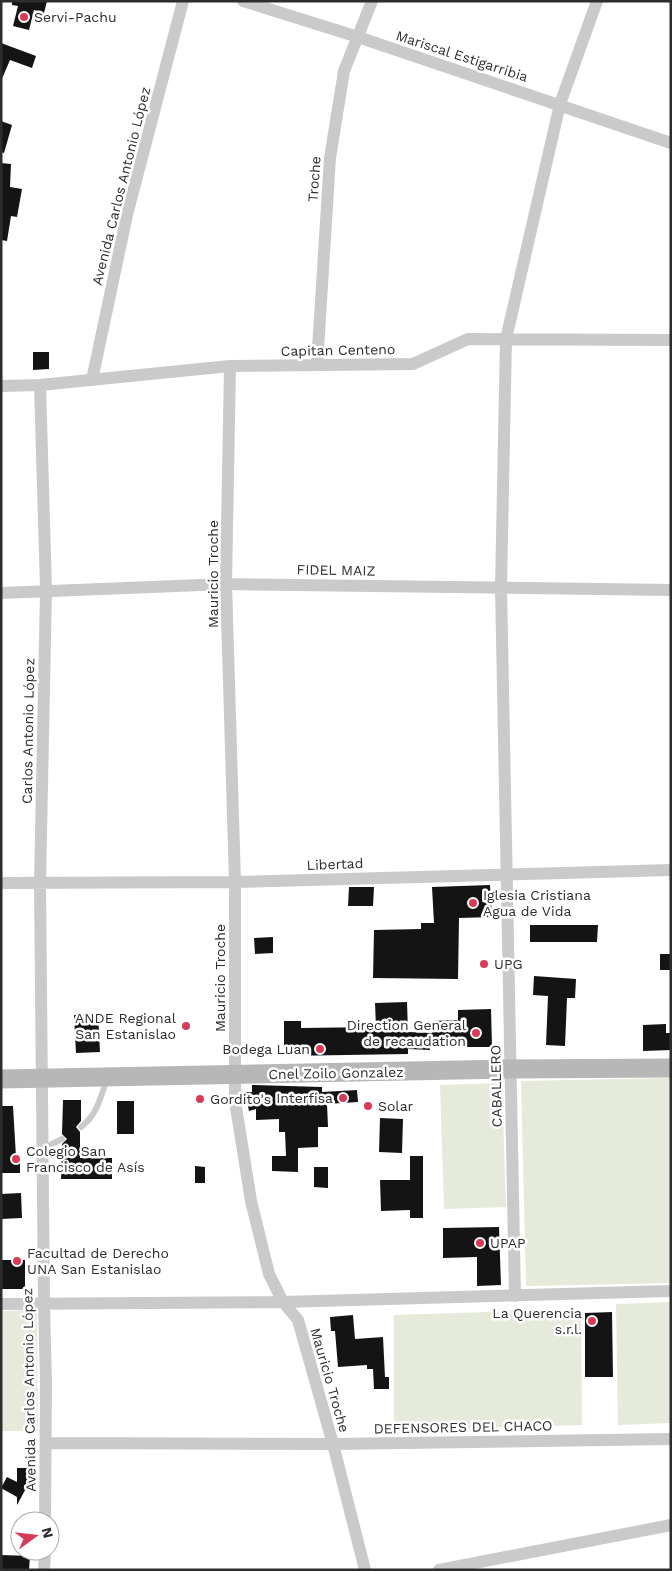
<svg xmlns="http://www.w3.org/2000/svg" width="672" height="1571" font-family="'Work Sans',sans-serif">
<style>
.green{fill:#e5eadb}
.building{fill:#141414}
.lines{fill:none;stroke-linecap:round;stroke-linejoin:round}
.service{stroke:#cacaca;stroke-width:6}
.minor{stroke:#cacaca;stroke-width:12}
.secondary{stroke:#b7b7b7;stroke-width:19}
.poi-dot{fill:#d83b58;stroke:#fff;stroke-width:2}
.labels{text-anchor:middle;stroke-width:5;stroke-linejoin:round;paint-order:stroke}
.poi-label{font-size:14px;fill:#2d2d2d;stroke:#fff;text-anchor:start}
.street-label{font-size:14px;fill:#2d2d2d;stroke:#fff}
</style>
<rect width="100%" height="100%" fill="#fff"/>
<path class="green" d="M671 1078V1283L526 1286 521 1081Z
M502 1083 506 1207 444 1209 440 1085Z
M671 1302V1423L618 1425 616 1304Z
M581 1309 582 1425 394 1430V1315Z
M37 1310 38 1431H1V1311Z"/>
<path class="building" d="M12 1H47L44 13 34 10 29 30 13 26 18 6 12 5Z
M1 43 36 56 32 68 10 60 1 81Z
M1 121 12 125 4 153 1 152Z
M1 163 11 164 10 187 22 189 17 217 11 216 7 241 1 240Z
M33 352H49V369L33 370Z
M490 885 492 917 459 918 458 979 373 978 374 930 421 929V923H434L432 887Z
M349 887H374L373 906H348Z
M530 925H598L597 942H530Z
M273 937V953L255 954 254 938Z
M660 954H671V970H660Z
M534 976 576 979 575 998H567L565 1046 546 1045 548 996 533 995Z
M407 1002 408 1032 432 1033V1021L458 1020V1010L491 1009 492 1047H430V1050L408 1049V1054L284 1056V1021H301V1028L376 1027 375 1003Z
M98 1013 100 1052 76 1053 74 1015Z
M666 1024V1033H671V1050L643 1051V1025Z
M252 1085 322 1087V1092L357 1090 358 1102 327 1104 328 1127H318V1147L298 1148V1172L272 1171V1156H286L285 1132H279V1119L256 1120V1109L249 1111 245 1092H252Z
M63 1100H81V1121L76 1127 80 1132V1158H112V1179H61L62 1144 67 1139 62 1134Z
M117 1101H134V1134H117Z
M1 1106H13L16 1157H20V1173H1Z
M380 1118 403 1119 402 1153 379 1152Z
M410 1156H423V1218H410V1210L381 1211 380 1180H410Z
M195 1166 205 1167V1183H195Z
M314 1167H328V1188L314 1187Z
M21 1193 22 1218 1 1219V1194Z
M499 1227 501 1285 477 1286V1257L443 1258V1228Z
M1 1260H25V1289H1Z
M612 1312 613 1377H585V1313Z
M353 1315 355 1339 383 1337 385 1377H389V1389H374L373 1369H367V1365L338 1367 335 1331H331L330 1317Z
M17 1468H33V1481H30L17 1505V1497L1 1488 7 1477 17 1482Z
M1 1555 30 1556 29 1570H1Z"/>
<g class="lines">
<path class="service" d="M81 1127C97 1115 101 1097 107 1078
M42 1149 62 1139"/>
<path class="minor" d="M243 1 358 37 671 143
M317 365 330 158 344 71 372 1
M230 366 226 584 235 882V1101L251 1201 269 1274 283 1302 298 1320 333 1444 365 1570
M92 380 127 215 183 1
M40 385 46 590 40 884 44 1304 46 1382 45 1521
M1 386 40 385 230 366 413 364 468 339 671 340
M1 593 226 584 671 590
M1 883 235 882 671 870
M515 1296 501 587 506 339 560 104 597 1
M1 1304 283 1302 671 1291
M46 1443 333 1444 671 1439
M44 1570 45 1551
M439 1570 671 1525"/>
<path class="secondary" d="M1 1079 511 1069 671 1068"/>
</g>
<g class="poi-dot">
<circle cx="24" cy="17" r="5"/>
<circle cx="473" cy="903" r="5"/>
<circle cx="484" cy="964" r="5"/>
<circle cx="186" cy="1026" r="5"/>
<circle cx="476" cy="1033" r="5"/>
<circle cx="320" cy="1049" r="5"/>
<circle cx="343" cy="1098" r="5"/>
<circle cx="200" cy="1099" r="5"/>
<circle cx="368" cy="1106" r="5"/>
<circle cx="16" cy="1159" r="5"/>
<circle cx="480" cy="1243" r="5"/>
<circle cx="17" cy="1261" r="5"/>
<circle cx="592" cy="1321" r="5"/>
</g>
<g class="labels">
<g class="poi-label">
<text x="34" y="22">Servi-Pachu</text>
<text x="483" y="900">Iglesia Cristiana<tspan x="483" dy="16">Agua de Vida</tspan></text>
<text x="494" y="969">UPG</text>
<text x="176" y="1023" text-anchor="end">ANDE Regional<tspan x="176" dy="16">San Estanislao</tspan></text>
<text x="466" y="1030" text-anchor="end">Direction General<tspan x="466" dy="16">de recaudation</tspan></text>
<text x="310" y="1054" text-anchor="end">Bodega Luan</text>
<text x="333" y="1103" text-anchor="end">Interfisa</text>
<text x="210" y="1104">Gordito's</text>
<text x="378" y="1111">Solar</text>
<text x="26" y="1156">Colegio San<tspan x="26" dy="16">Francisco de Asís</tspan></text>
<text x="490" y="1248">UPAP</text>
<text x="27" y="1258">Facultad de Derecho<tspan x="27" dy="16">UNA San Estanislao</tspan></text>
<text x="582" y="1318" text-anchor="end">La Querencia<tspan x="582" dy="16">s.r.l.</tspan></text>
</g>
<g class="street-label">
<text transform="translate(462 56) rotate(18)" y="5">Mariscal Estigarribia</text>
<text transform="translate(314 179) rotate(-86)" y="5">Troche</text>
<text transform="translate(121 186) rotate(-76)" y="5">Avenida Carlos Antonio López</text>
<text transform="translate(338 350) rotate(-1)" y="5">Capitan Centeno</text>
<text transform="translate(336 570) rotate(1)" y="5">FIDEL MAIZ</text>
<text transform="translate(213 574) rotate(-90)" y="5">Mauricio Troche</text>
<text transform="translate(28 731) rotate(-89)" y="5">Carlos Antonio López</text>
<text transform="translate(335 864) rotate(-2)" y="5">Libertad</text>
<text transform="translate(220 978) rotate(-90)" y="5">Mauricio Troche</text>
<text transform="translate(336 1073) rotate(-1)" y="5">Cnel Zoilo Gonzalez</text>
<text transform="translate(496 1086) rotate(-91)" y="5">CABALLERO</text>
<text transform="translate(330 1380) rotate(74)" y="5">Mauricio Troche</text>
<text transform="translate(29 1390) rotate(-91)" y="5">Avenida Carlos Antonio López</text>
<text transform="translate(463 1427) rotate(-1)" y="5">DEFENSORES DEL CHACO</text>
</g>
</g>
<rect width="672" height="1571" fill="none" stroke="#2d2d2d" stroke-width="5"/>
<g transform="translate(35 1536) rotate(75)"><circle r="24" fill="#ffffff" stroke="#ababab"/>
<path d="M0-4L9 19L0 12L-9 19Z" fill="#d83b58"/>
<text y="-8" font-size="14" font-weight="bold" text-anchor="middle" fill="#2d2d2d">N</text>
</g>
</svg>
